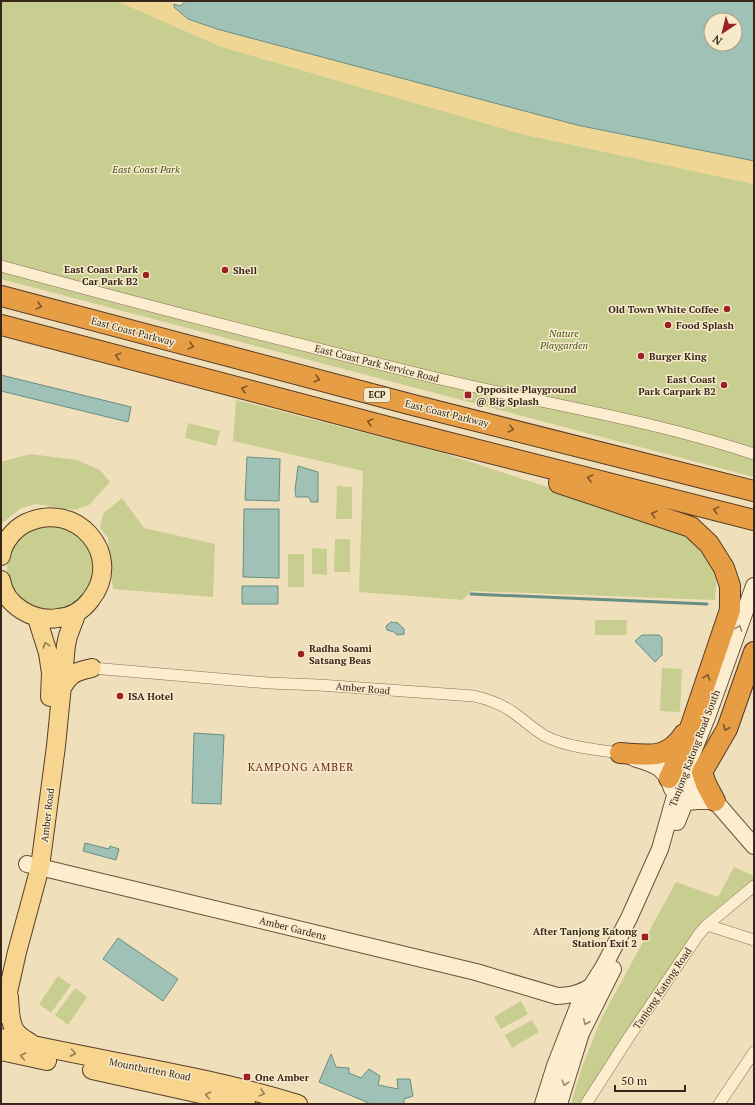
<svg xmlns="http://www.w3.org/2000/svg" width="755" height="1105" font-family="'PT Serif',serif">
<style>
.green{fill:#c8ce8f}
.sand{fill:#efd695}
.water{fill:#a0c1b6;stroke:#678e84;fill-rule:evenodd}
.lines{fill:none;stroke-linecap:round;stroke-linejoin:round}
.stream{stroke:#678e84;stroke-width:3}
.street-casing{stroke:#886f54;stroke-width:12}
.secondary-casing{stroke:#6a5038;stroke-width:18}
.primary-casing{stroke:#553d29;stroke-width:20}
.highway-casing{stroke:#553d29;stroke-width:22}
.street{stroke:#fbedce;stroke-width:11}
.secondary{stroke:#fbedce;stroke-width:16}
.primary{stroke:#f7d58f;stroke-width:18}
.highway{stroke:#e79d44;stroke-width:20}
.oneway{stroke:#7d562b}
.oneway2{stroke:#988a74}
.oneway3{stroke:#967e54}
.poi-dot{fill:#9b2123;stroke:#f7eacb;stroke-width:1.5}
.labels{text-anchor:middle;stroke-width:3;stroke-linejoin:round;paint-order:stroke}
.shield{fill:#f7eacb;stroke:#70624f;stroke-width:1}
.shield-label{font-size:9px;font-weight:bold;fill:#36271a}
.park-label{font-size:10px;font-style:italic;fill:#48541f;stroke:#f7eacb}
.poi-label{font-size:10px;font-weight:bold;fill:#36271a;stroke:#f7eacb;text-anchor:start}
.street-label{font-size:10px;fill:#36271a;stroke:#f7eacb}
.neighbourhood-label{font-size:11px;letter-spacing:1px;fill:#652617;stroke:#f7eacb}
</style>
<rect width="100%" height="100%" fill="#f0dfbb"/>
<path class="green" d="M1 1H117L222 47 522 134 754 184V477L1 279Z
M236 400 443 453 686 532 717 570 715 600 471 591 462 600 359 592 363 471 233 441Z
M188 423 220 431 216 446 185 438Z
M30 454 77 460 100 470 110 482 89 505 74 510 36 504 21 508 1 524V462Z
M337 486 352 487V519H336Z
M122 498 144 528 215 544 213 597 113 589 108 538 100 528 103 514Z
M7 568a43 43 0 1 1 86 0a43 43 0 1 1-86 0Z
M335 539H350V572H334Z
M312 548 327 549V575L312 574Z
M288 554H304V587H288Z
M595 620H627L626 635H595Z
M662 668 682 669 680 712 660 711Z
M734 867 754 876V881L692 937 579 1104H571L581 1070 601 1019 676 882 718 897Z
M58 976 71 985 51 1013 39 1004Z
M75 988 87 997 68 1025 55 1015Z
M521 1001 528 1014 501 1029 494 1017Z
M532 1020 539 1032 512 1048 505 1035Z"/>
<path class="sand" d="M117 1H164L174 4V7L217 29 577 125 754 161V184L522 134 222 47Z"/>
<path class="water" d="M186 1H754V161L577 125 217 29 188 19 174 7V4L180 6ZM711 20H735V44H711Z
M1 375 131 407 128 422 1 391Z
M247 457 280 459 279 501 245 500Z
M298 466 318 472V502H311L309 497H296L295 490Z
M244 509H279V578L243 577Z
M242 586H278V604H242Z
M391 622 398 623 404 629V634L397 635 394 632 387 630 386 626Z
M642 635H659L662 638V655L655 662 635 641Z
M194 733 224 735 221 804 192 803Z
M85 843 109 849 110 846 119 849 116 860 83 851Z
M118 938 178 979 163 1001 103 959Z
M331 1054 336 1067 349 1068V1073L361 1078 369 1069 380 1076 378 1085 398 1089 397 1079H410L413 1096 404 1099V1104H371L319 1082Z"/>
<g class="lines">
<path class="stream" d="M471 594 707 604"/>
<defs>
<path id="street" d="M1 266C144 305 288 342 432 377 539 403 649 419 754 454
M92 668 269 683 319 685 474 696C487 699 499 703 511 711 523 719 533 729 545 736 566 747 597 750 620 753
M707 925 754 940
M586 1104 629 1037 699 934 707 925 754 886
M719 1104 754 1052"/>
<path id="secondary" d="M634 758C654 764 666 767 672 789
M685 802 698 801H715L754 846
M677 822 685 802 702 772
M27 864 476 972 557 996C572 995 579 994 592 986
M543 1104 555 1066 578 1007 604 966 629 918 660 849 675 796 707 717 754 586
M559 1104 581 1033 613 969"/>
<path id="primary" d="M1 556C3 542 14 529 26 523 76 499 125 555 91 599 83 610 72 617 58 618 34 622 5 606 1 580
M37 618 48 653 51 673 50 697
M61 689C71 673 74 672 92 668
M9 997C10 1008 9 1026 18 1034 22 1038 28 1041 32 1044
M1 1014 8 992 17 952 40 867 56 746 66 645 68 636 77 612
M1 1038C100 1061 201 1074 298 1104
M1 1051 47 1061
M92 1070 246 1104"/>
<path id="highway" d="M1 296 413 405 754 491
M1 325 407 432 754 520
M559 483 691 527 709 544 724 568 730 586V610L684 746 669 778
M620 753C648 755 667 760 684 734
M715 801 706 784 702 772 727 729 754 652"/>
</defs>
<use href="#street" class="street-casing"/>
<use href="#secondary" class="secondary-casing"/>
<use href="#primary" class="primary-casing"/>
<use href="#highway" class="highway-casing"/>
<use href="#street" class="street"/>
<use href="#secondary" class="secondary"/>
<use href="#primary" class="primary"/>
<use href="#highway" class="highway"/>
</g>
<defs><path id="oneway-chevron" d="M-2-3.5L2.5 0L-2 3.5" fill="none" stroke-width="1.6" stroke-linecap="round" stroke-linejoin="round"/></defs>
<g class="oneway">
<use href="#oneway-chevron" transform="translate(39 306) rotate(15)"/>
<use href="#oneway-chevron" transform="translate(191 346) rotate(15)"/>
<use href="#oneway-chevron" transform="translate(118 356) rotate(-165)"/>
<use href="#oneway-chevron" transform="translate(317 379) rotate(15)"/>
<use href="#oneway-chevron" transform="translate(244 389) rotate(-165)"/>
<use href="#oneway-chevron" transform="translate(370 422) rotate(-165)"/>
<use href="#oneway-chevron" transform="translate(511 429) rotate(14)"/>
<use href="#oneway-chevron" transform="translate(590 478) rotate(-166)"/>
<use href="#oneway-chevron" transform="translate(716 510) rotate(-166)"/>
<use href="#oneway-chevron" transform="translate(654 514) rotate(-161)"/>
<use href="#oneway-chevron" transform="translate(707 677) rotate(-71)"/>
<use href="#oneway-chevron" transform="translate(726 728) rotate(113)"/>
</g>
<g class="oneway2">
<use href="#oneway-chevron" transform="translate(739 628) rotate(-70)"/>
<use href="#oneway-chevron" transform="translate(586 1022) rotate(115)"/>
<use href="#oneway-chevron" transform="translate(565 1083) rotate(105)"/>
</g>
<g class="oneway3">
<use href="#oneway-chevron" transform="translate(46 645) rotate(-108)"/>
<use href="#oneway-chevron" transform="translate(73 1053) rotate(11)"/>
<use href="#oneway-chevron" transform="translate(23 1056) rotate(-169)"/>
<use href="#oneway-chevron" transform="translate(262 1093) rotate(15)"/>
<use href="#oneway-chevron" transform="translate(208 1095) rotate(-167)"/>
</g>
<g class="poi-dot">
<circle cx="225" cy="270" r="4"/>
<circle cx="146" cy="275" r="4"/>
<circle cx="727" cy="309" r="4"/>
<circle cx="668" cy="325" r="4"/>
<circle cx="641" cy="356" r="4"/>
<circle cx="724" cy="385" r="4"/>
<rect x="464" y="391" width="8" height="8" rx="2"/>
<circle cx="301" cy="654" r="4"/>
<circle cx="120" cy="696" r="4"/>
<rect x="641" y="933" width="8" height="8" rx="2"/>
<rect x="243" y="1073" width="8" height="8" rx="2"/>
</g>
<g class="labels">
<rect class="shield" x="364" y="388" width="26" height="14" rx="3"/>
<g class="shield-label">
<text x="377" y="398">ECP</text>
</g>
<g class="park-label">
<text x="146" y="173">East Coast Park</text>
<text x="564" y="337">Nature<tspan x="564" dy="12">Playgarden</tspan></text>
</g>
<g class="poi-label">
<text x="138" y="273" text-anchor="end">East Coast Park<tspan x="138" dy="12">Car Park B2</tspan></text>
<text x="233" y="274">Shell</text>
<text x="719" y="313" text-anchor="end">Old Town White Coffee</text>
<text x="676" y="329">Food Splash</text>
<text x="649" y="360">Burger King</text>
<text x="716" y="383" text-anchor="end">East Coast<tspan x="716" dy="12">Park Carpark B2</tspan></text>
<text x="476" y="393">Opposite Playground<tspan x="476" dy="12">@ Big Splash</tspan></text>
<text x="309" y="652">Radha Soami<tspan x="309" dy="12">Satsang Beas</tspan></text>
<text x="128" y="700">ISA Hotel</text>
<text x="637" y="935" text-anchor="end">After Tanjong Katong<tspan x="637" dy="12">Station Exit 2</tspan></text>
<text x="255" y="1081">One Amber</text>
</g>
<g class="street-label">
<text transform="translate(133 331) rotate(15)" y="4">East Coast Parkway</text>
<text transform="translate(377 363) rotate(14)" y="4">East Coast Park Service Road</text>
<text transform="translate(447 413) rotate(14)" y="4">East Coast Parkway</text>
<text transform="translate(363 688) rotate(5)" y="4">Amber Road</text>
<text transform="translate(694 748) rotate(-69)" y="4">Tanjong Katong Road South</text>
<text transform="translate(47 815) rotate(-83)" y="4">Amber Road</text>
<text transform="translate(293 928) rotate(14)" y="4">Amber Gardens</text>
<text transform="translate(662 988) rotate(-56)" y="4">Tanjong Katong Road</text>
<text transform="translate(150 1069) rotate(11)" y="4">Mountbatten Road</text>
</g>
<g class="neighbourhood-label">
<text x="301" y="771">KAMPONG AMBER</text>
</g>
</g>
<rect width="755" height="1105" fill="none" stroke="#36271a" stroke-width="4"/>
<g transform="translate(723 32) rotate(215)"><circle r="19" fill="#f7eacb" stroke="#aa9c84"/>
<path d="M0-3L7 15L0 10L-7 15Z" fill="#9b2123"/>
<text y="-6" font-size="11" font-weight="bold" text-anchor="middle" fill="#36271a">N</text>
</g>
<path d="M615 1085v6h70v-6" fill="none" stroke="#36271a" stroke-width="2"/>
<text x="621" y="1085" font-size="12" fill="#36271a" stroke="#f7eacb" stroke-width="3" paint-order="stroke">50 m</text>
</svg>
